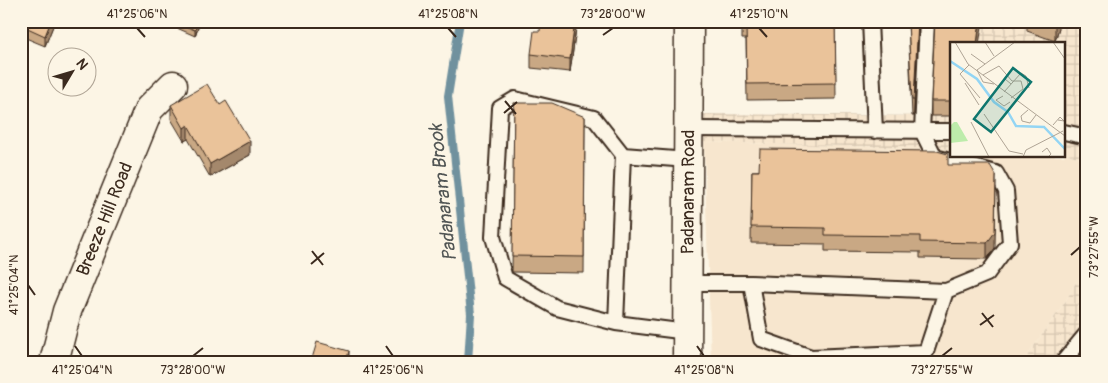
<svg xmlns="http://www.w3.org/2000/svg" width="1108" height="383" font-family="Pangolin,sans-serif">
<style>
.built{fill:#f7e6ce}
.industrial{fill:url(#industrial-grid)}
.lines{fill:none;stroke-linecap:round;stroke-linejoin:round}
.stream{stroke:#70919e;stroke-width:8}
.service-casing{stroke:#3b2a1e;stroke-width:18}
.minor-casing{stroke:#3b2a1e;stroke-width:31}
.secondary-casing{stroke:#3b2a1e;stroke-width:31}
.service{stroke:#fcf5e5;stroke-width:14}
.minor{stroke:#fcf5e5;stroke-width:28}
.secondary{stroke:#fcf5e5;stroke-width:28}
.wall{fill:#c9a884;stroke:#3b2a1e}
.shaded-wall{fill:#a4886c;stroke:#3b2a1e}
.building{fill:#eac39a;stroke:#3b2a1e}
.ticks{fill:none;stroke:#3b2a1e;stroke-width:2}
.labels{text-anchor:middle;stroke-width:5;stroke-linejoin:round;paint-order:stroke}
.street-label{font-size:18px;fill:#3b2a1e;stroke:#fcf5e5}
.water-label{font-size:19px;font-style:italic;fill:#515554;stroke:#fcf5e5}
.inset-river{fill:none;stroke:#93d5f4;stroke-width:2.5}
.inset-road{fill:none;stroke:#afa495;stroke-width:1}
.view{fill:#0f766e;fill-opacity:0.15;stroke:#0f766e;stroke-width:2.5}
.inset-edge{fill:none;stroke:#3b2a1e;stroke-width:2.5}
.neatline{fill:none;stroke:#3b2a1e;stroke-width:2}
.ticks-label{font-size:12px;text-anchor:middle;fill:#3b2a1e}
</style>
<defs>
<pattern id="industrial-grid" width="8" height="8" patternUnits="userSpaceOnUse" patternTransform="scale(1.25)"><rect width="8" height="8" fill="#f7e6ce"/><path d="M0 4h8M4 0v8" fill="none" stroke="#d5c5b0"/></pattern>
</defs>
<rect width="100%" height="100%" fill="#fcf5e5"/>
<filter id="ink" filterUnits="userSpaceOnUse"><feTurbulence type="fractalNoise" baseFrequency=".02" numOctaves="2"/><feDisplacementMap in="SourceGraphic" scale="10" xChannelSelector="R" yChannelSelector="G"/><feConvolveMatrix kernelMatrix="1 2 1 2 8 2 1 2 1" color-interpolation-filters="sRGB"/></filter>
<g filter="url(#ink)">
<path class="built" d="M704 142 952 149V156H1064V153L1087 160V263L1065 302 1023 362H711Z"/>
<path class="industrial" d="M983 21H1087V160L1064 153V44H979Z
M704 114 952 116V149L704 142Z
M1087 263V362H1023L1065 302Z"/>
<g class="lines">
<path class="stream" d="M460 21 448 96 471 314 468 362"/>
<defs>
<path id="service" d="M870 21 875 131
M688 129 952 131
M1064 132 1087 137
M687 283H751L761 339 811 357 926 352 946 291 987 274 1010 243 1006 191 996 173 935 157 922 131 927 21
M751 283 946 291
M616 323 557 308 505 278 493 237 500 108 515 99 594 118 623 155
M687 332 616 323 623 155 688 160
M1063 362 1087 333"/>
<g id="minor">
<path id="s1" d="M54 362 67 311 149 109 173 85"/>
</g>
<g id="secondary">
<path id="s2" d="M687 362 689 21"/>
</g>
</defs>
<use href="#service" class="service-casing"/>
<use href="#minor" class="minor-casing"/>
<use href="#secondary" class="secondary-casing"/>
<use href="#service" class="service"/>
<use href="#minor" class="minor"/>
<use href="#secondary" class="secondary"/>
</g>
<path class="wall" d="M21 21H55L45 46 21 36Z
M162 21H200L195 36 177 28 163 29Z
M577 21 570 72 531 68V54Z
M742 21H835L836 99 747 100 746 39H742Z
M908 21H918L914 116H912Z
M1027 21H1061L1055 41 1027 31Z
M952 44V116H931V101Z
M514 103 585 117 584 273 512 272Z
M171 105 250 155 210 177 188 139 184 141 171 119Z
M948 165 995 248 987 259 920 258V252L825 251V244L751 243 752 171Z"/>
<path class="shaded-wall" d="M51 21H55L45 46V36Z
M198 21H200L195 36V30Z
M575 21H577L570 72V59Z
M918 21 914 116V100Z
M980 21H983L979 44H977Z
M1056 21H1061L1055 41V25Z
M188 125V139L184 141V128Z
M250 141V155L210 177V164Z
M996 175 995 248 987 259V243Z
M349 351V362H346Z"/>
<path class="building" d="M21 21H51L45 36 21 25Z
M163 21H198L195 30 177 23H163Z
M541 21H575L570 59 531 54 534 31H540Z
M742 21H835L836 83 747 84 746 24H742Z
M908 21H918L914 100H912Z
M935 21H980L977 44H952V101H931Z
M1044 21H1056L1055 25Z
M207 84 220 105 226 101 250 141 210 164 188 125 184 128 171 105Z
M514 103H552L585 117 584 257 512 256Z
M760 149 937 151 948 154V165H990L996 175 995 232 987 243 920 242V236L825 235V228L751 227 752 171H759Z
M317 342 349 351 346 362H311Z"/>
</g>
<path class="ticks" d="M137 28 145 37M448 28 456 37M759 28 767 37M603 35 613 28M505 101 516 114M504 113 517 102M312 251 323 265M1071 255 1080 247M311 264 324 253M28 285 35 295M982 313 993 327M980 325 994 315M75 346 82 356M386 346 393 356M697 346 704 356M193 356 203 348M942 356 952 348"/>
<g class="labels">
<g class="street-label">
<text dy="6" stroke="none"><textPath href="#s2" startOffset="170">Padanaram Road</textPath></text>
<text dy="6" stroke="none"><textPath href="#s1" startOffset="152">Breeze Hill Road</textPath></text>
</g>
<g class="water-label">
<text transform="translate(442 193) rotate(-96)" y="7">Padanaram Brook</text>
</g>
</g>
<g transform="translate(950 42)">
<rect width="115" height="115" fill="#fcf5e5"/>
<path d="M4 80H7L18 99 0 101V84Z" fill="#bdecab"/>
<path class="inset-river" d="M0 19 27 37 44 60 58 70 66 84 94 85 115 107"/>
<path class="inset-road" d="M5 0 18 22 115 94M35 0 44 14M103 0 115 17M21 12 35 22M19 23 10 32 30 56M33 33 49 24 62 39H71L73 47 61 56M15 41 29 63M44 42 33 40 27 28 65 0M49 45 55 37 61 42M54 50 71 31 76 34 79 46M53 54 46 58 54 64 60 60M78 68 71 74 72 79 80 81 86 73M34 72 59 109 73 112M21 80 39 115M103 83 110 75 114 79 108 78M92 110 97 106 101 112 98 115M73 115 76 108 113 89"/>
<path class="view" d="M63 26 81 40 41 90 24 77Z"/>
<rect width="115" height="115" class="inset-edge"/>
</g>
<rect width="1108" height="383" fill="none" stroke="#fcf5e5" stroke-width="55"/>
<g transform="translate(72 72) rotate(52)"><circle r="24" fill="#fcf5e5" stroke="#afa495"/>
<path d="M0-4L9 19L0 12L-9 19Z" fill="#3b2a1e"/>
<text y="-8" font-size="14" font-weight="bold" text-anchor="middle" fill="#3b2a1e">N</text>
</g>
<rect x="28" y="28" width="1052" height="328" class="neatline"/>
<g class="ticks-label">
<text x="137" y="18">41°25'06"N</text>
<text x="448" y="18">41°25'08"N</text>
<text x="613" y="18">73°28'00"W</text>
<text x="759" y="18">41°25'10"N</text>
<text transform="translate(1094 247) rotate(-90)" y="4">73°27'55"W</text>
<text transform="translate(14 285) rotate(-90)" y="4">41°25'04"N</text>
<text x="82" y="374">41°25'04"N</text>
<text x="193" y="374">73°28'00"W</text>
<text x="393" y="374">41°25'06"N</text>
<text x="704" y="374">41°25'08"N</text>
<text x="942" y="374">73°27'55"W</text>
</g>
</svg>
